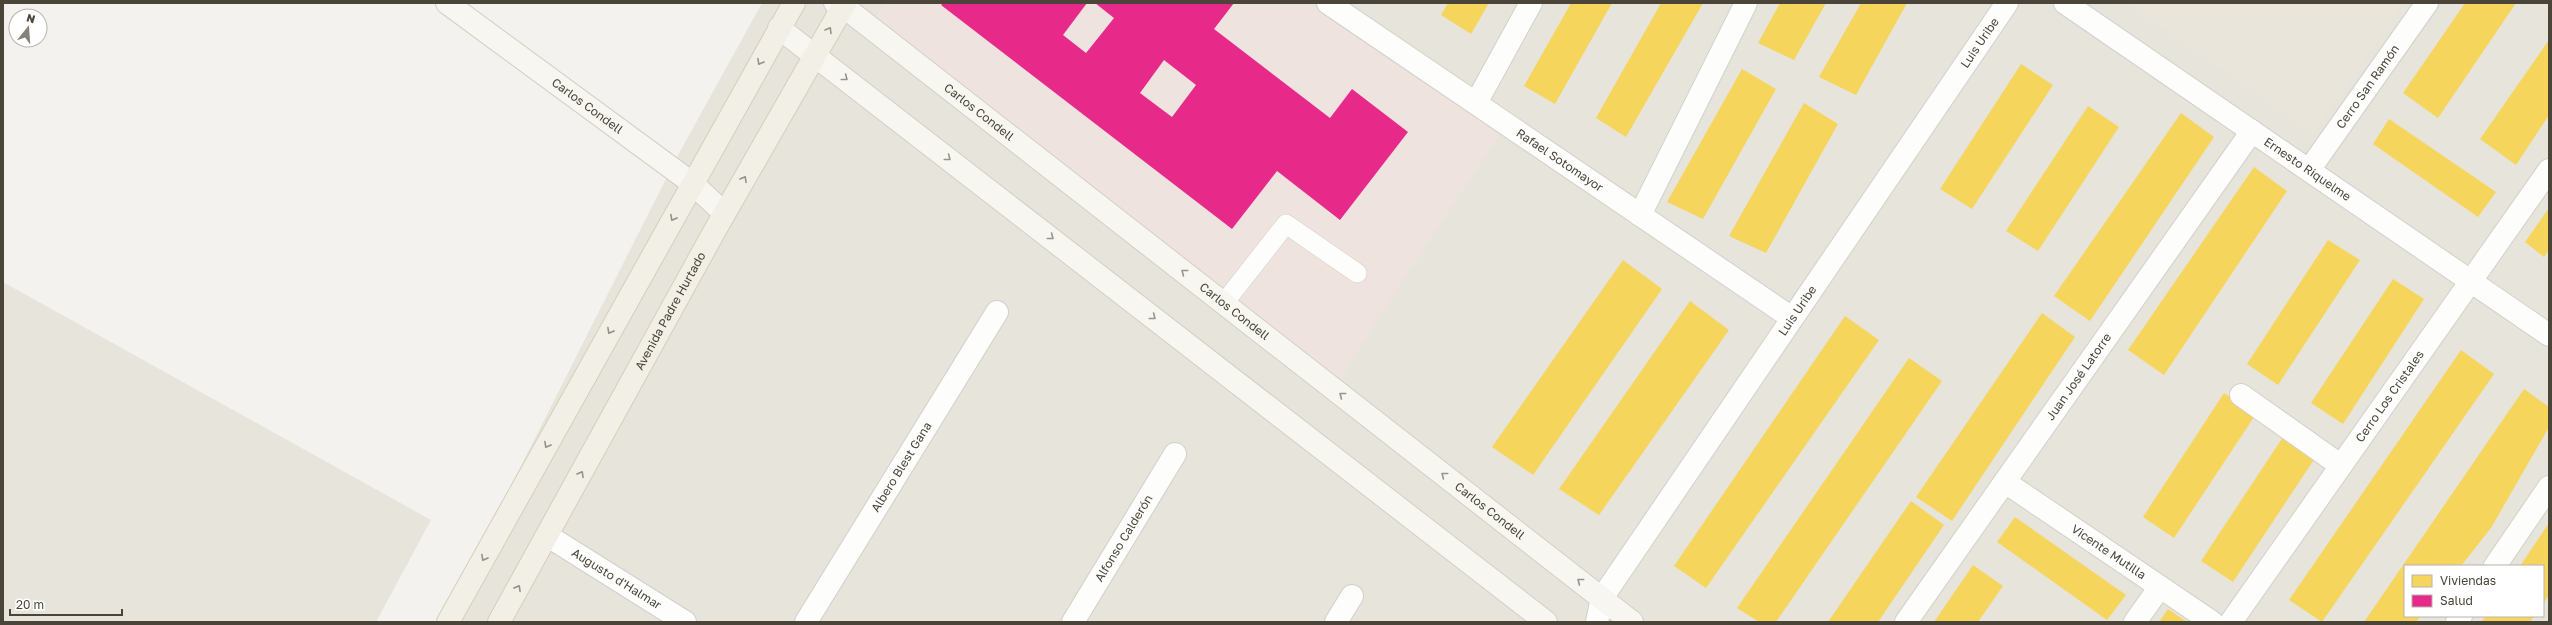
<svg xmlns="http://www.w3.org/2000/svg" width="2552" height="625" font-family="'Golos Text',sans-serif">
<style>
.residential{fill:#e7e4dc;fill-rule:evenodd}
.education{fill:#eae5da}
.medical{fill:#eee3df}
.homes{fill:#f6d55c}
.health{fill:#e7298a;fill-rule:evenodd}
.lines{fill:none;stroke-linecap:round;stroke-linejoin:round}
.lane-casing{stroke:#d2d0cb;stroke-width:20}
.street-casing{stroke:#d2d0cb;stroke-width:24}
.secondary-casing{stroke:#d3cfc5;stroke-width:24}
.primary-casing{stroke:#d6cebb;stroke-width:24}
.lane{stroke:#fdfdfc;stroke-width:19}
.street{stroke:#fdfdfc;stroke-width:22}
.secondary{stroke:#f7f6f1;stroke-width:22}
.primary{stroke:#f2efe6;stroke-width:22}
.oneway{stroke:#969187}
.oneway2{stroke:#98948c}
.labels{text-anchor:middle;stroke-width:4;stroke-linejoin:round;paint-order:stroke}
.street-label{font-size:12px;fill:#4b4439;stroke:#fff}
</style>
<rect width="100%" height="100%" fill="#f4f2ee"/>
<path class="residential" d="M762 3H2549V622H442L678 155ZM2405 566H2543V616H2405Z
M3 282 431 520 376 622H3Z"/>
<path class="education" d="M2127 3H2403L2314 132Z"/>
<path class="medical" d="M884 3H1310L1502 131 1399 286 1340 381 876 17Z"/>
<path class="homes" d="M1448 3H1489L1471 34 1441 15Z
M1571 3H1612L1555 104 1524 86Z
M1661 3H1703L1626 137 1596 118Z
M1780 3H1826L1794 60 1758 43Z
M1861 3H1907L1856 95 1819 77Z
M2465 3H2516L2438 118 2403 93Z
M2549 40V115L2516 165 2480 139Z
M2021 64 2053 85 1972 209 1940 189Z
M1742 69 1776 89 1703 219 1667 202Z
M1804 103 1838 124 1766 253 1729 236Z
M2088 106 2119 127 2038 251 2006 231Z
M2181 113 2214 137 2090 321 2054 296Z
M2389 119 2496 192 2478 217 2373 144Z
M2254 167 2287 191 2164 375 2128 350Z
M2549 208V250L2544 257 2525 242Z
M2328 240 2360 260 2278 385 2247 364Z
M1623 260 1662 289 1533 475 1492 447Z
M2393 279 2424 299 2343 424 2311 403Z
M1690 301 1729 330 1599 515 1559 489Z
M2042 313 2075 337 1952 521 1916 497Z
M1845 316 1879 340 1706 588 1674 566Z
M2461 350 2494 374 2322 622 2289 600Z
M1909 358 1942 381 1776 622H1759L1737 608Z
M2524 389 2549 407V427L2491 528 2461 566H2405V616H2421L2416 622H2364Z
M2224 393 2256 414 2174 538 2143 517Z
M2283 437 2315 458 2233 582 2201 561Z
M1911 501 1944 525 1878 622H1828Z
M2015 517 2126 595 2107 620 1997 542Z
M2549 523V595L2543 604V566H2520Z
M1973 565 2003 586 1978 622H1934Z
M2168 609 2187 622H2159Z
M2486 616H2534L2530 622H2481Z"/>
<path class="health" d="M943 3H1087L1063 35 1086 53 1114 18 1095 3H1234L1214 29 1330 118 1352 89 1408 132 1340 220 1277 171 1232 229 941 5ZM1164 60 1196 85 1172 117 1140 93Z"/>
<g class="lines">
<defs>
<path id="lane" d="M1224 303 1286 224 1357 273"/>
<g id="street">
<path id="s1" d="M1328 3 1792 318"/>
<path id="s2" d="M2065 3 2549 335"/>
<path d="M1476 103 1531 3"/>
<path id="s3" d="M2309 170 2427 3"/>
<path d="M1640 215 1746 3"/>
<path d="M2241 395 2340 465"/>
<path id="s4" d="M2005 482 2212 622"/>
<path id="s5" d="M548 536 685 622"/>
<path d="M2495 566 2549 487"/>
<path id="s6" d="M806 622 997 312"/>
<path id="s7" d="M1073 622 1175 454"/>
<path d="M1336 622 1352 596"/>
<path id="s8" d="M1597 622 1602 598 2007 3"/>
<path id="s9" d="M1906 622 2252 131"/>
<path d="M2135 622 2160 587"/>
<path id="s10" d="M2231 622 2549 170"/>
<path d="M2457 622 2461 616"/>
</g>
<g id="secondary">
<path id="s11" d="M447 3 692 183 724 213"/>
<path id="s12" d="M835 3 843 6 1632 622"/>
<path d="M779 28 1546 622"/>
</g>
<g id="primary">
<path d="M448 622 794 3"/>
<path id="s13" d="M499 622 714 232 845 3"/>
</g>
</defs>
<use href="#lane" class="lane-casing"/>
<use href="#street" class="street-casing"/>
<use href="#secondary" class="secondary-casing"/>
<use href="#primary" class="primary-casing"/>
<use href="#lane" class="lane"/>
<use href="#street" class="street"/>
<use href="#secondary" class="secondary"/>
<use href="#primary" class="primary"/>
</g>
<defs><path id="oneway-chevron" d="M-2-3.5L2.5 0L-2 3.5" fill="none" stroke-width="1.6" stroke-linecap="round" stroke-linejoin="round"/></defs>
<g class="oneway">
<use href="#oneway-chevron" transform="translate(829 30) rotate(-59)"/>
<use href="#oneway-chevron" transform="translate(760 62) rotate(119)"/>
<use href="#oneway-chevron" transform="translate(744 179) rotate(-60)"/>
<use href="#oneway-chevron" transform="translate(673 218) rotate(119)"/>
<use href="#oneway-chevron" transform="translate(610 331) rotate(119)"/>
<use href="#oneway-chevron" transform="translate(547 445) rotate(119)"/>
<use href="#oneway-chevron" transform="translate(581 474) rotate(-61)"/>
<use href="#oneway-chevron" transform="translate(484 558) rotate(119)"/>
<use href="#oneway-chevron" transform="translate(518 588) rotate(-61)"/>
</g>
<g class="oneway2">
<use href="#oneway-chevron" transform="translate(845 78) rotate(38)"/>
<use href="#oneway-chevron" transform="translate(948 158) rotate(38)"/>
<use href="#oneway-chevron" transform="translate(1051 237) rotate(38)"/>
<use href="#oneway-chevron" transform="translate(1184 272) rotate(-142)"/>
<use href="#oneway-chevron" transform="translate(1153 317) rotate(38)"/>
<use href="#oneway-chevron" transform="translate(1342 395) rotate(-142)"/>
<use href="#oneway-chevron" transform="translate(1444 475) rotate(-142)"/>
<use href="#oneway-chevron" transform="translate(1580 581) rotate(-142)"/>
</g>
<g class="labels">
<g class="street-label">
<text dy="4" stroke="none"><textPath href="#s8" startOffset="696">Luis Uribe</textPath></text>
<text dy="4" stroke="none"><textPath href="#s3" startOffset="102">Cerro San Ramón</textPath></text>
<text dy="4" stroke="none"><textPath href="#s11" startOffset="174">Carlos Condell</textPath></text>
<text dy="4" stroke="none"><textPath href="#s12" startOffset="181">Carlos Condell</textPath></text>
<text dy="4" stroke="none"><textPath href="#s1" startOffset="280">Rafael Sotomayor</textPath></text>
<text dy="4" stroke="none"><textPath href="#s2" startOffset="294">Ernesto Riquelme</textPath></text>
<text dy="4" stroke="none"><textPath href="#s8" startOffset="372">Luis Uribe</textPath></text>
<text dy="4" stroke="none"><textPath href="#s13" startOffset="355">Avenida Padre Hurtado</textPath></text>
<text dy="4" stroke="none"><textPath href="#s12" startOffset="505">Carlos Condell</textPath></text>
<text dy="4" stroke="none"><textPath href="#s9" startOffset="300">Juan José Latorre</textPath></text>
<text dy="4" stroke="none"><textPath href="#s10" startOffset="276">Cerro Los Cristales</textPath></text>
<text dy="4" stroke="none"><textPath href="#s6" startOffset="182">Albero Blest Gana</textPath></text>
<text dy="4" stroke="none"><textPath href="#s12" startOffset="829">Carlos Condell</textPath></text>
<text dy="4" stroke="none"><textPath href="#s7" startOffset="98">Alfonso Calderón</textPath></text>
<text dy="4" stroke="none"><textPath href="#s4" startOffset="125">Vicente Mutilla</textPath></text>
<text dy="4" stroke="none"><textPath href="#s5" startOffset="81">Augusto d'Halmar</textPath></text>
</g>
</g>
<rect width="2552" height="625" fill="none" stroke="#4b4439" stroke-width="8"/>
<rect x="2404" y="565" width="140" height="52" fill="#ffffff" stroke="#b7b4b0"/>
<rect x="2412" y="575" width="20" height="12" fill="#f6d55c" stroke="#b7b4b0"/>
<text x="2440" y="585" font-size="12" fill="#4b4439">Viviendas</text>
<rect x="2412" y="595" width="20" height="12" fill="#e7298a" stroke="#b7b4b0"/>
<text x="2440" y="605" font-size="12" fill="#4b4439">Salud</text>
<g transform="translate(28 28) rotate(17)"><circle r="19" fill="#ffffff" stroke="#b7b4b0"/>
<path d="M0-3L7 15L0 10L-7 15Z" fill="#868178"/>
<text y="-6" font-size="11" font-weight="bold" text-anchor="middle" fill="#4b4439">N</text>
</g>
<path d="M10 609v6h112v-6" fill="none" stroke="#4b4439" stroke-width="2"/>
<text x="16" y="609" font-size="12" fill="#4b4439" stroke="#ffffff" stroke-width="3" paint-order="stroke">20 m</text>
</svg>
